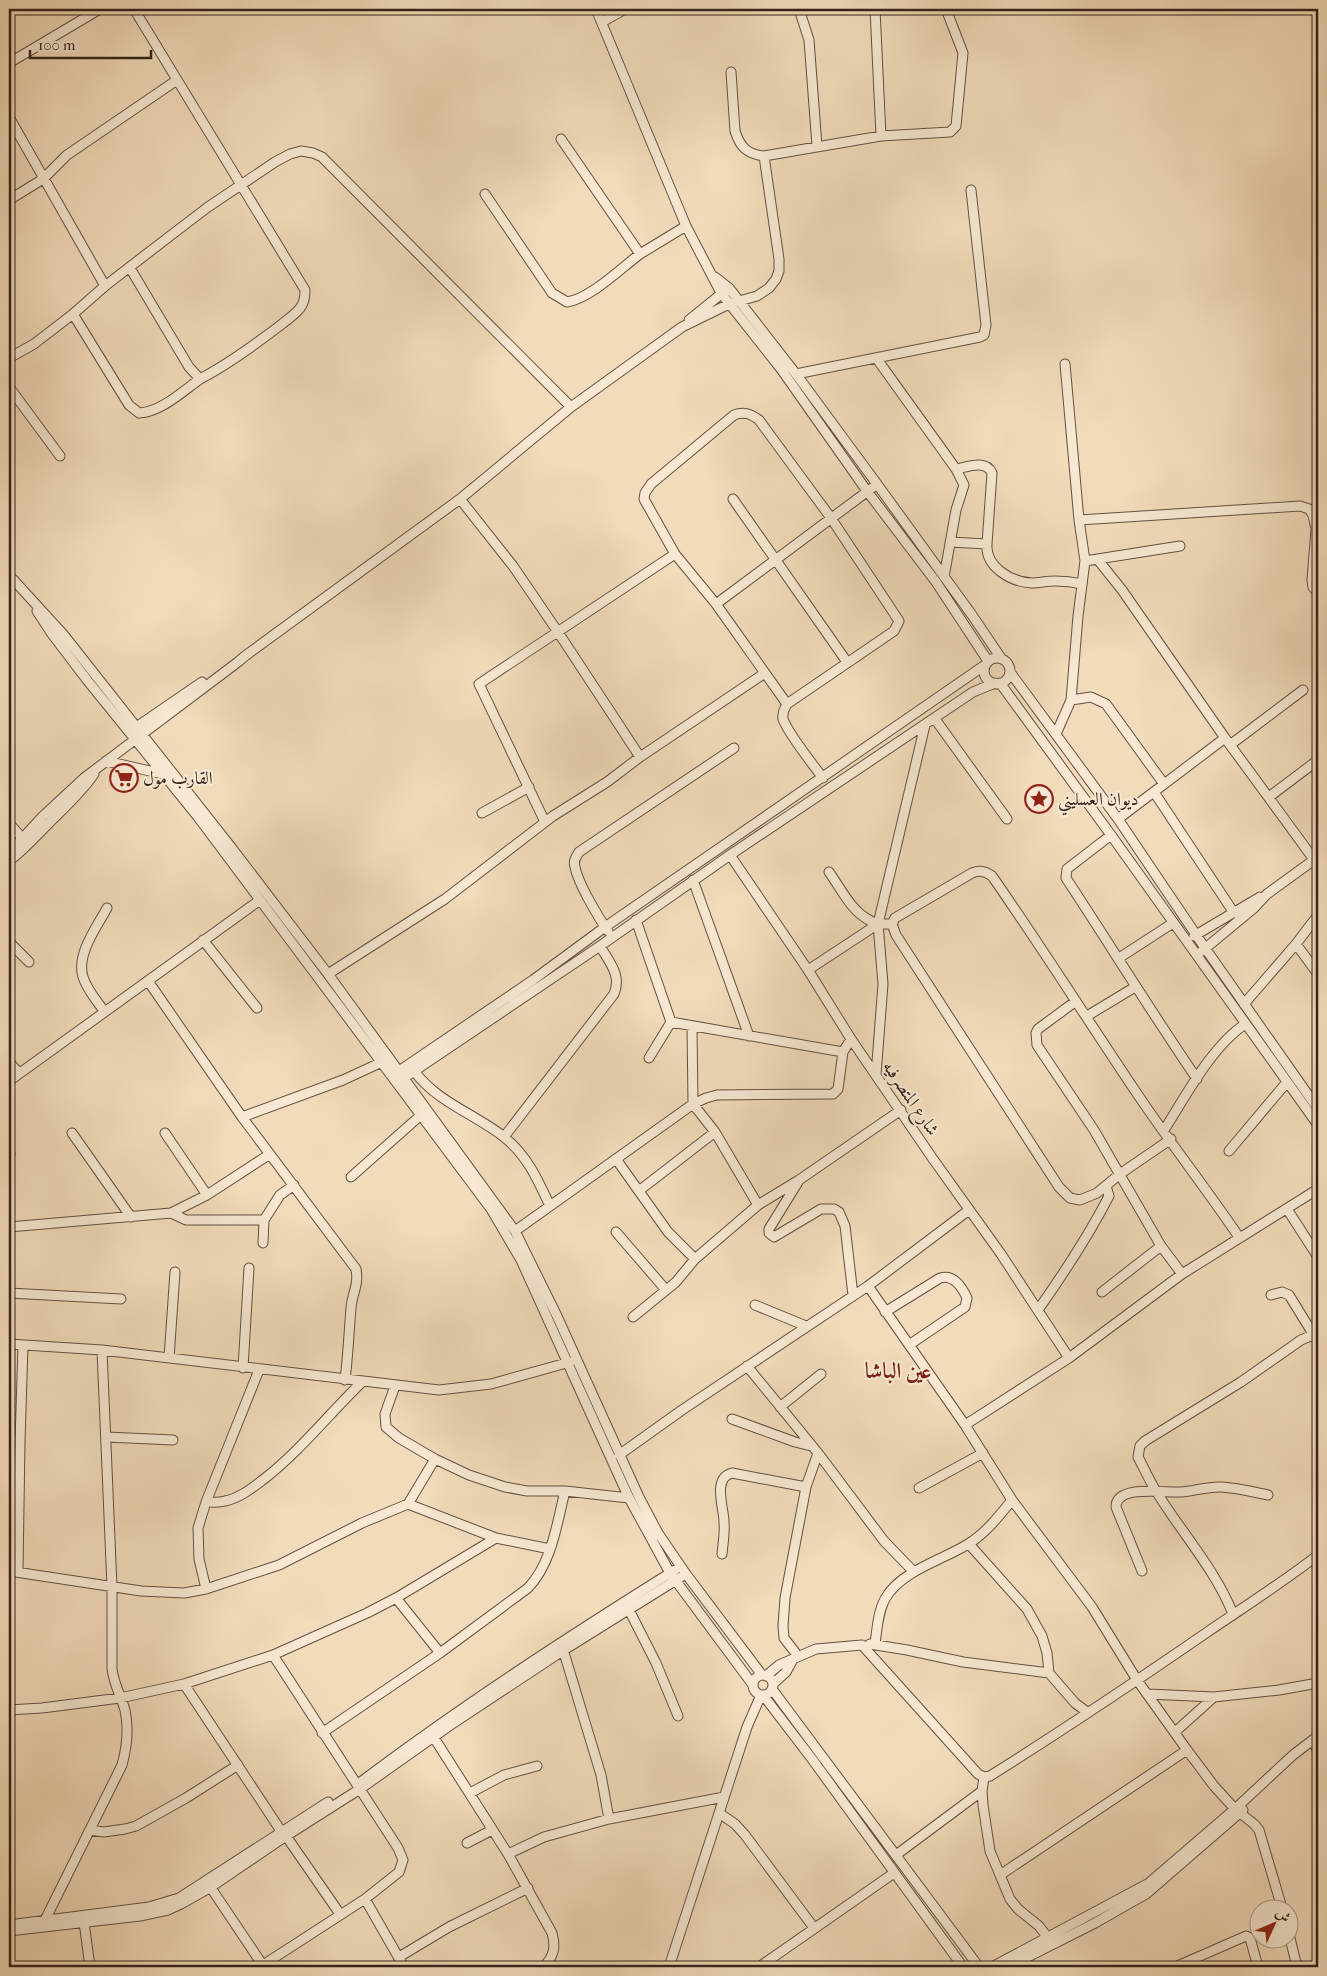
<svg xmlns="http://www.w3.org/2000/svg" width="1327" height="1976" font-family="'IM FELL French Canon',Amiri,serif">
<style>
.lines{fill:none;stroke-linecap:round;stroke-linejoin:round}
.minor-casing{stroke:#635141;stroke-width:11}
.minor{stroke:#f6e8d2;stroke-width:9}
.labels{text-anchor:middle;stroke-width:4;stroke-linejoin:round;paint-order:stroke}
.poi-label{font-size:18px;fill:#342319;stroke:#f6e8d2;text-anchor:start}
.street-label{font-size:18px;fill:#342319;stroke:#f6e8d2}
.district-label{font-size:22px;font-weight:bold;fill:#7a1f14;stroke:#f6e8d2}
</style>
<rect width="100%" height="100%" fill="#f1dbba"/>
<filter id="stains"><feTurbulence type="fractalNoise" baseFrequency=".004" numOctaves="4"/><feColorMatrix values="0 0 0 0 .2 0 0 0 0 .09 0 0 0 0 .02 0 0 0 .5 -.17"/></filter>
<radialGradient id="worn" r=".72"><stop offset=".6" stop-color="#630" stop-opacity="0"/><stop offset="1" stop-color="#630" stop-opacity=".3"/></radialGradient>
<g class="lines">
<defs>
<path id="minor" d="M596 9 686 226 721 293 781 369 867 491 936 582 988 661
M799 9 809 40 817 146
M602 22 625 9
M9 63 100 9
M9 117 105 286
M881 136 950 132 956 126 963 53 946 9
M561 139 640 254 686 226
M764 156 881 136 875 9
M485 194 552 293 567 302C591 298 620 269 640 254
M9 200 43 179 67 155 177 80
M130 268 189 367 200 379C229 364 256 344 282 324 289 318 298 313 302 305 305 300 305 295 305 290L134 9
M715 277 729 288 796 374 877 484 972 615 1001 658
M73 314 129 405 139 413C161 412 183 391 200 379
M689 320 726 290
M9 358 34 344 73 314 105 286 170 236 208 207 275 162 290 154 301 151 313 153 322 157 571 407
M877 359 956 469 964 485 956 510 944 577
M1065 364 1079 520 1085 561 1180 546
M796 374 980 337 984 335 986 325 971 190
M9 387 60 456
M460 499 571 407 682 327 729 304 757 296 769 288 776 279 779 271V259L764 156C747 154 740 147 735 131L731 72
M733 499 847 662
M1079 520 1300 506 1309 509 1313 515 1316 529 1312 580 1313 587 1318 593
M950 542 987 544 992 473C986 459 967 467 956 469
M987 544C985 567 1011 582 1032 583 1039 583 1047 581 1055 581 1064 581 1073 582 1082 584
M1098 560 1122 590 1225 738 1318 865
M9 575 63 634 231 847 328 974 515 1231 557 1316 639 1497 658 1533 686 1574 762 1675
M716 604 872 488
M37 611 52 634 87 680 198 817 491 1209 521 1260 608 1452 629 1498 670 1573 753 1685
M984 671a13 13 0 1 1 26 0a13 13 0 1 1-26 0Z
M1010 672 1118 819 1205 948 1318 1109
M1000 683 1111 835 1318 1125
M1071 700 1091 697 1106 704 1164 784
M787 704 716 604 675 554 644 499 645 493 651 484 734 415C744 411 751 414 759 420L831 518 899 621 894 631 787 704C784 709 782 713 783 719 788 733 813 765 823 778
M935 719 1007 819
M132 730 202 682
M1056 734 1071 700 1078 616 1085 561
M1230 745 1303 690
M106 761 163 774
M1154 792 1234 913
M1269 797 1318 760
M482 813 529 787
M1118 819 1225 738
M545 822 479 684 675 554
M9 823 22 838
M1111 835 1067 869 1066 878C1110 945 1152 1013 1197 1079
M9 853 42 817 84 778 238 662 245 656 460 499 513 566 558 632 640 757
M730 855 808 970 851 1039 933 1159 1001 1254 1069 1358
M9 861C24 850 36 836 49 823 64 808 82 792 94 774
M829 872C844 893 853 916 878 924
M693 880 749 1036
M636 920 671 1022 649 1058
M892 924 896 935 1059 1187 1070 1198 1080 1200 1097 1193 1120 1174 1171 1139
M608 931C598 917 578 883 575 867 573 861 576 857 579 852L734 748
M1194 936 1260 897
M203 940 257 1008
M9 942 29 962
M1296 944 1318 974
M1202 951 1254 908 1267 894 1318 857
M1119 958 1173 923
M808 970 878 924H892L895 918 972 873C980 870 985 871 992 876 1043 949 1090 1024 1140 1098 1172 1145 1207 1190 1239 1237
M328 974 445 899 553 816 607 782 640 757 765 673
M148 981 242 1117 356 1269C359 1286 352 1293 351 1308 349 1332 348 1356 345 1380
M1076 1001 1038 1029 1036 1033 1037 1045 1094 1130 1161 1246 1182 1274
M1244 1004 1296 944 1318 915
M104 1011C97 1001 87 990 83 977 76 954 97 927 107 908
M1087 1016 1135 987
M671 1022 843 1052
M692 1026 693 1104 715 1132 758 1205
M9 1062 19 1073
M415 1072C437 1102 475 1114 504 1137 527 1155 538 1180 550 1206
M396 1073 533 980 605 927 985 665
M876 1075 883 984 878 924 925 725
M401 1080 600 946 730 855 973 692 995 683
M9 1081 260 900
M242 1117 343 1080 382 1062
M1164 1130C1186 1096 1211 1047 1245 1024
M72 1133 131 1217
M165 1133 207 1195
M504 1137 614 994C622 975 609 962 600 946
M1229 1151 1287 1082
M9 1156 10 1154
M616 1159 668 1232 695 1259 676 1282 633 1317
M351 1177 421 1115
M798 1182 769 1229V1233L774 1237 821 1209H834L839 1212 845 1226 853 1295
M640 1190 715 1132
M1287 1209 1318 1257
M171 1213 186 1220H264
M9 1227 171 1213 207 1195 270 1154
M515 1231 693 1104 706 1098 717 1095 833 1094 838 1089 843 1052 851 1039
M616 1232 666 1290
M263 1243 264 1220 280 1195 294 1185
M695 1259 758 1205 799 1180 901 1110
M868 1286 965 1425 1012 1500 1092 1607 1137 1680 1187 1750 1214 1786 1235 1809 1254 1824 1259 1830 1282 1908
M1102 1292 1161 1246
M9 1293 121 1299
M1271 1295 1282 1292 1289 1295 1318 1342
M755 1305 806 1326
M1038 1310C1064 1273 1088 1237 1109 1196L1106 1186
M885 1312 940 1278C954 1274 962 1287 967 1298L965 1307 909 1345
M9 1344 102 1350 439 1390 491 1384 570 1362
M169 1358 175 1272
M747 1366 818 1453 884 1541 914 1572
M243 1368 249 1268
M395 1386 385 1414 386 1427 399 1438 435 1459 469 1475 505 1487 527 1491H565L629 1498
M780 1407 821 1374
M732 1419 795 1442 811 1446
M965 1425 1069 1358 1182 1274 1318 1189
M106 1437 173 1440
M619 1455 682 1410 868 1286 969 1210
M919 1488 983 1453
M206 1502C212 1502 218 1503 225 1501 240 1498 252 1488 264 1479 301 1450 329 1414 362 1382
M408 1504 496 1538 550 1549
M969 1544 1027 1609 1042 1636 1047 1653 1049 1673 1075 1703 1087 1712
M722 1554C723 1543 725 1533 724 1522 724 1508 712 1478 732 1473L806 1487
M9 1571 141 1591 184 1593 206 1589 279 1565 362 1523 408 1504 435 1459
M18 1571 20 1442 23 1345
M1142 1571 1116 1507C1116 1484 1166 1493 1181 1492 1194 1491 1209 1486 1222 1487 1238 1488 1253 1492 1268 1495
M206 1589 199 1559 198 1528 206 1502 259 1370
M396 1598 440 1653
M627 1606 656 1663 678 1716
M1233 1614C1215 1569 1181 1532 1156 1491 1149 1480 1144 1468 1138 1457L1140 1446 1145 1441 1241 1382 1301 1340 1313 1335
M870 1644 907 1650 963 1662 1049 1673
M875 1644C877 1629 878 1612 885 1599 900 1571 943 1560 968 1544 986 1533 999 1516 1012 1500
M562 1646 601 1775 609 1819
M798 1656 784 1638 783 1626 785 1598 806 1487 818 1453
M753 1685a10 10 0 1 1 20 0a10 10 0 1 1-20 0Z
M766 1676 779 1665 816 1649 862 1645 978 1774 984 1777 990 1776C1063 1730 1135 1682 1206 1633 1244 1607 1282 1583 1318 1555
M184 1684 281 1831 286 1836 340 1914
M773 1684 786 1672 792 1661
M772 1689 979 1967
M1148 1694 1214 1697 1279 1690 1318 1683
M763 1695 812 1759 963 1967
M9 1710 42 1708 120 1698 184 1684 273 1655 367 1613 396 1598 496 1538
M1175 1732 1214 1697
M322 1733 440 1653 528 1588C552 1563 557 1523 565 1491
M431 1733 508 1854 552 1933C556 1947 554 1957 543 1967
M1315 1745 1318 1752
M984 1777 982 1791 983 1805 990 1851 1010 1899 1018 1909 1039 1926 1048 1938
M362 1781C463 1705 568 1637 675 1570
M470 1793 504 1775 537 1766
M719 1813 735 1824 745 1835 814 1928
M90 1830 104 1832 125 1829 136 1826 186 1798 238 1765
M467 1843 492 1830
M508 1854 544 1837 609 1819 724 1797
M896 1855 982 1791
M1000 1875 1187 1750
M207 1882 264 1967
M365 1899 404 1967
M84 1922 90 1967
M9 1925 149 1907 179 1898 328 1802
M42 1926 122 1765C127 1747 129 1729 125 1710 121 1696 114 1685 112 1669V1587L102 1350
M9 1931 140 1916 168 1910 181 1904 211 1887 286 1836 360 1789 449 1726 564 1650 681 1577
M1290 1938 1297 1967
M399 1957 449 1927 528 1888
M263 1965 365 1899 399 1872 403 1860 398 1848 273 1655
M669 1967 747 1727 761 1695
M759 1967 894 1873
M992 1967 1149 1883 1235 1809 1293 1755 1318 1736
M1008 1967 1095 1923 1146 1894 1243 1810
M1175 1967 1246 1936 1250 1938 1258 1967
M1313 1967 1318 1963"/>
</defs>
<use href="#minor" class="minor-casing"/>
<use href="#minor" class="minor"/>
</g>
<defs>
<symbol id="supermarket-ring" viewBox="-11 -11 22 22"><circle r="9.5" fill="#f6e8d2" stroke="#8f2418" stroke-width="1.5"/><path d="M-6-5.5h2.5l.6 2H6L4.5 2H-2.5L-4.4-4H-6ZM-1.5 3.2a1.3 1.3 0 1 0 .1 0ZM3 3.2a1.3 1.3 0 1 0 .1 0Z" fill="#8f2418"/></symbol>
<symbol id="sight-ring" viewBox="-11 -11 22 22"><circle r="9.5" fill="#f6e8d2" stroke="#8f2418" stroke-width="1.5"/><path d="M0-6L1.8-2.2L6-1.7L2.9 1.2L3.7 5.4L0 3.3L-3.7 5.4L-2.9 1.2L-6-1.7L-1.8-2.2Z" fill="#8f2418"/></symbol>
</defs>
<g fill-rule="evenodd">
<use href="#supermarket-ring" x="108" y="762" width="32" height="32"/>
<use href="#sight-ring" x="1023" y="783" width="32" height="32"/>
</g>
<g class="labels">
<g class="poi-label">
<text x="143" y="784">القارب مول</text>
<text x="1058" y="805">ديوان العسليني</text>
</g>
<g class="street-label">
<text transform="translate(911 1098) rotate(56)" y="6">شارع المتصرفيه</text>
</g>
<g class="district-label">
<text x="898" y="1378">عين الباشا</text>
</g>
</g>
<rect width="1327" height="1976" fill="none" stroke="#f1dbba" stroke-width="30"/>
<rect x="10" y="10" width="1307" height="1956" fill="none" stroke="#342319" stroke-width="2.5"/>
<rect x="15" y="15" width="1297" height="1946" fill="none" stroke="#342319"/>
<g transform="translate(1274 1924) rotate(46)"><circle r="24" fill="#f6e8d2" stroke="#a89988"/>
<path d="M0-4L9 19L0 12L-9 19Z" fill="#8f2418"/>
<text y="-8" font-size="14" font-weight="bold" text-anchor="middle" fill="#342319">ش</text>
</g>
<path d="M30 50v8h121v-8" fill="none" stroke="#342319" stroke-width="2.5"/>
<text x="38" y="50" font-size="15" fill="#342319" stroke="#f6e8d2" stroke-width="4" paint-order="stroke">100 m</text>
<rect width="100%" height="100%" filter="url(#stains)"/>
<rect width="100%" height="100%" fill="url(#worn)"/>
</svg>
